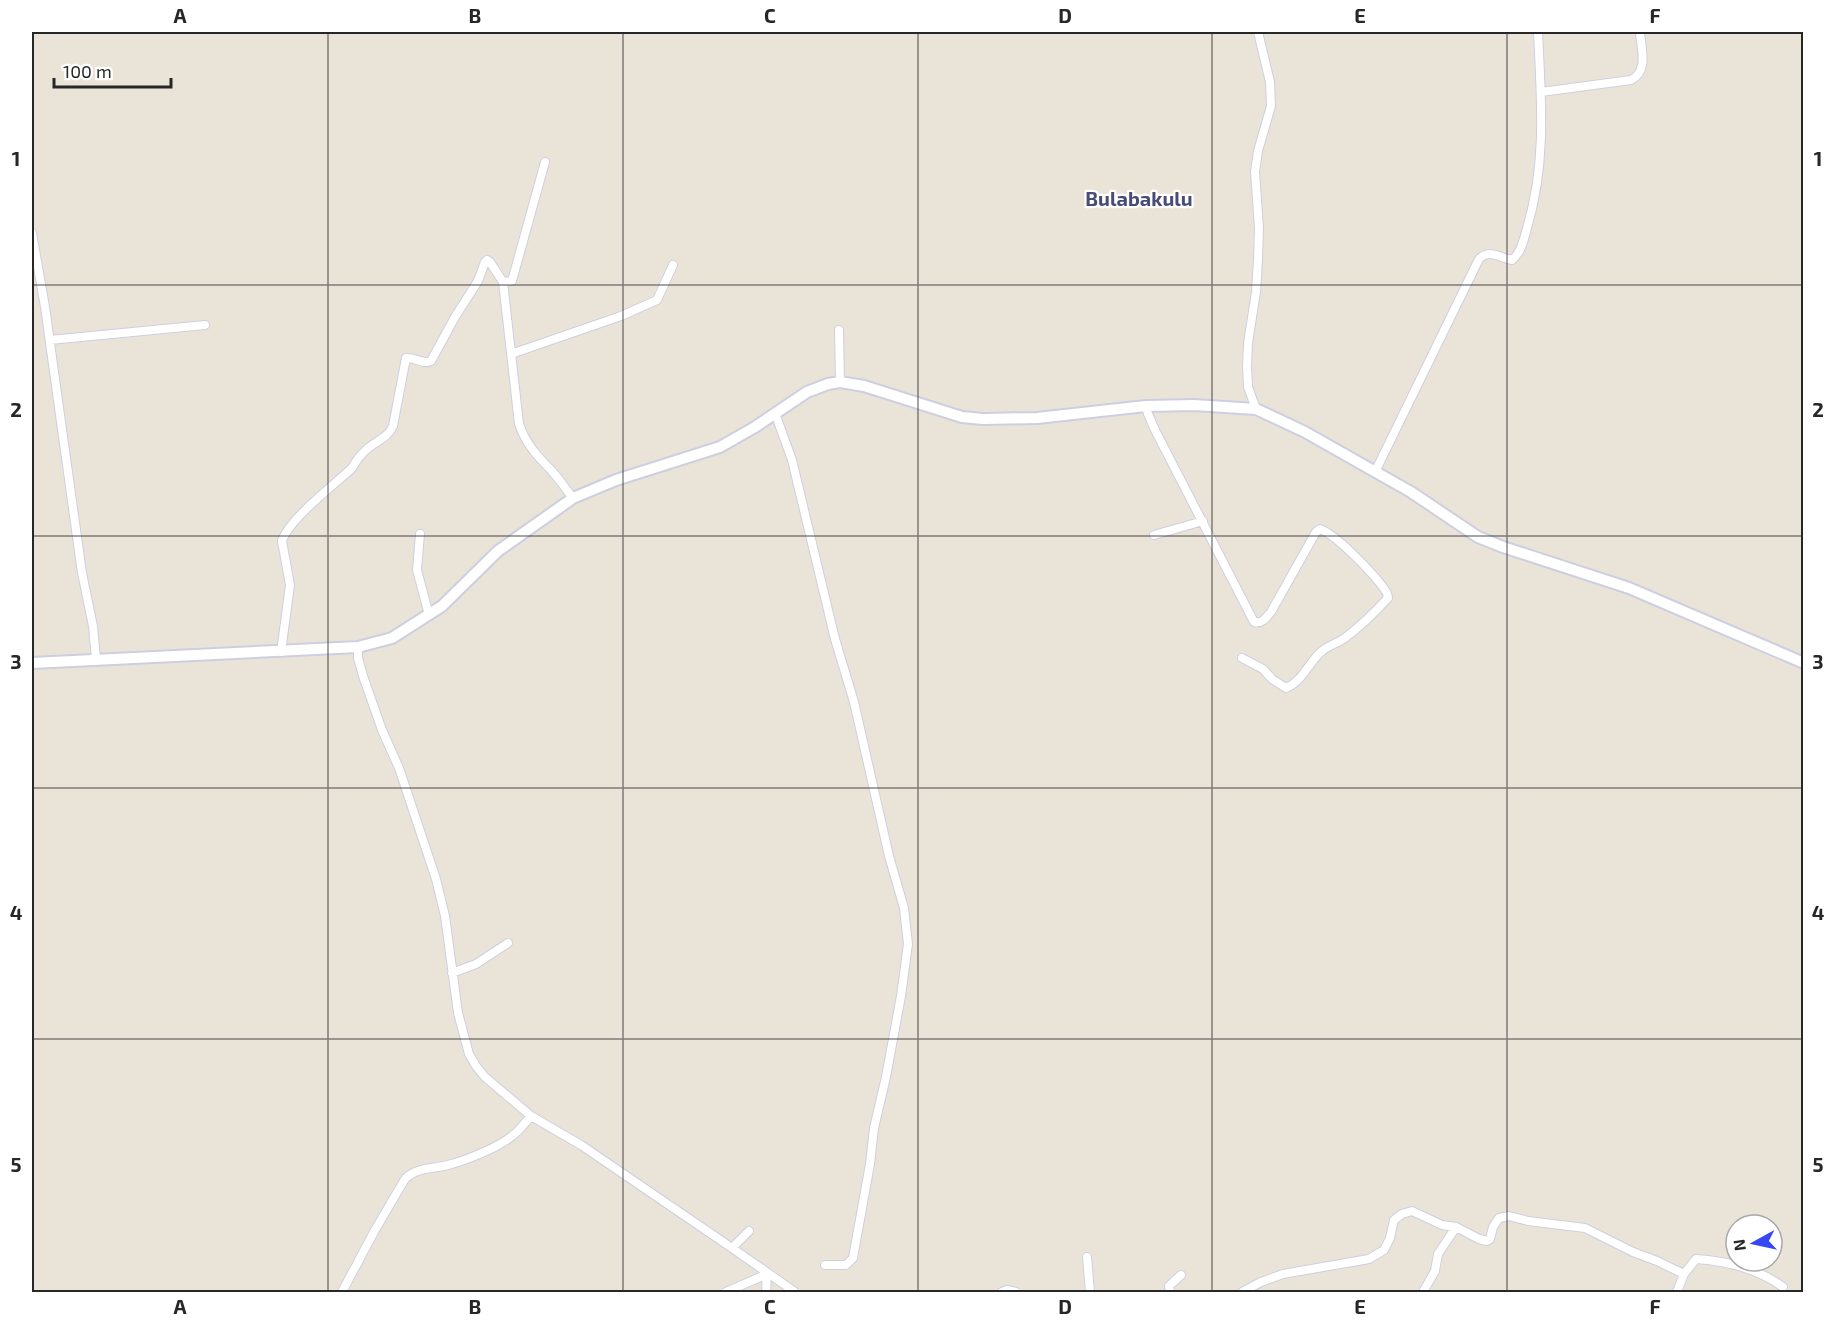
<svg xmlns="http://www.w3.org/2000/svg" width="1835" height="1324" font-family="'Exo 2',sans-serif">
<style>
.lines{fill:none;stroke-linecap:round;stroke-linejoin:round}
.street-casing{stroke:#cdcfe0;stroke-width:10}
.secondary-casing{stroke:#cdcfe0;stroke-width:14}
.street{stroke:#fff;stroke-width:8}
.secondary{stroke:#fff;stroke-width:10}
.grid{fill:none;stroke:#272727;stroke-width:1.5;stroke-opacity:0.55}
.labels{text-anchor:middle;stroke-width:4.5;stroke-linejoin:round;paint-order:stroke}
.quarter-label{font-size:20px;font-weight:bold;fill:#484c76;stroke:#fff}
.neatline{fill:none;stroke:#272727;stroke-width:2}
.grid-label{font-size:20px;text-anchor:middle;font-weight:bold;fill:#272727}
</style>
<rect width="100%" height="100%" fill="#eae4d8"/>
<g class="lines">
<defs>
<path id="street" d="M1541 92 1631 80C1649 71 1641 48 1640 32
M32 233 45 307 82 573 93 626 96 659
M503 282 519 424C526 444 537 456 552 471 559 479 566 489 573 498
M839 330 840 382
M50 340 205 325
M511 354 621 316 657 300 673 265
M1146 406 1148 414 1155 430 1254 622C1262 624 1266 618 1271 612L1316 532 1320 529C1337 535 1377 577 1387 593L1388 598C1375 612 1361 626 1346 637 1339 643 1329 645 1322 651 1308 663 1303 681 1286 688L1272 679 1263 669 1242 658
M1256 409 1248 387 1247 366 1248 343 1256 292 1258 259 1259 228 1255 172 1258 151 1271 106 1270 82 1258 32
M775 413 792 460 835 639 854 702 889 856 904 908 908 944 901 996 886 1077 874 1128 870 1164 853 1258 846 1265H825
M1375 472 1479 259C1490 248 1499 258 1512 260 1521 253 1524 239 1527 228 1547 162 1541 99 1538 32
M420 534 417 570 429 615
M1154 535 1203 521
M358 647V658L363 676 382 730 399 768 436 879 445 916 458 1013 469 1054 476 1066 485 1077 531 1116 581 1145 732 1248 795 1292
M281 652 290 585 282 541C289 519 334 485 352 468 356 461 361 454 367 449 377 440 388 438 393 426L406 358C415 357 423 365 431 361L455 317 478 281 485 262 487 260 490 262 503 282 512 281 545 162
M452 973 476 964 508 943
M732 1248 749 1231
M1087 1257 1090 1292
M342 1292 375 1230 405 1179C417 1167 432 1169 448 1165 467 1160 497 1148 512 1136 519 1131 525 1123 531 1116
M726 1292 767 1274 766 1292
M1002 1292 1007 1290 1016 1292
M1170 1292 1169 1286 1181 1275
M1242 1292 1261 1282 1283 1274 1369 1259 1384 1250 1390 1238 1394 1220 1402 1214 1412 1211 1442 1225 1456 1227 1479 1239 1487 1241 1490 1239 1493 1227 1499 1218 1509 1216 1528 1221 1585 1228 1633 1252 1657 1261 1684 1274
M1423 1292 1435 1271 1438 1254 1456 1227
M1677 1292 1684 1274 1696 1259C1727 1261 1757 1268 1783 1287"/>
<path id="secondary" d="M32 663 358 647 392 638 442 606 498 551 573 498 616 480 720 447 755 427 807 392 828 384 840 382 864 386 962 417 983 419 1037 418 1146 406 1194 405 1256 409 1305 432 1411 492 1478 537 1503 547 1629 588 1804 663"/>
</defs>
<use href="#street" class="street-casing"/>
<use href="#secondary" class="secondary-casing"/>
<use href="#street" class="street"/>
<use href="#secondary" class="secondary"/>
</g>
<path class="grid" d="M328 32V1292M623 32V1292M918 32V1292M1212 32V1292M1507 32V1292M32 285H1804M32 536H1804M32 788H1804M32 1039H1804"/>
<g class="labels">
<g class="quarter-label">
<text x="1139" y="206">Bulabakulu</text>
</g>
</g>
<rect width="1835" height="1324" fill="none" stroke="#ffffff" stroke-width="66"/>
<g transform="translate(1754 1243) rotate(262)"><circle r="28" fill="#ffffff" stroke="#a9a9a9" stroke-width="1.5"/>
<path d="M0-4.5L10 22L0 15L-10 22Z" fill="#3747f7"/>
<text y="-9" font-size="16" font-weight="bold" text-anchor="middle" fill="#272727">N</text>
</g>
<path d="M54 78v9h117v-9" fill="none" stroke="#272727" stroke-width="3"/>
<text x="63" y="78" font-size="18" fill="#272727" stroke="#ffffff" stroke-width="4.5" paint-order="stroke">100 m</text>
<rect x="33" y="33" width="1769" height="1258" class="neatline"/>
<g class="grid-label">
<text x="180" y="23">A</text>
<text x="475" y="23">B</text>
<text x="770" y="23">C</text>
<text x="1065" y="23">D</text>
<text x="1360" y="23">E</text>
<text x="1655" y="23">F</text>
<text x="16" y="166">1</text>
<text x="1818" y="166">1</text>
<text x="16" y="417">2</text>
<text x="1818" y="417">2</text>
<text x="16" y="669">3</text>
<text x="1818" y="669">3</text>
<text x="16" y="920">4</text>
<text x="1818" y="920">4</text>
<text x="16" y="1172">5</text>
<text x="1818" y="1172">5</text>
<text x="180" y="1314">A</text>
<text x="475" y="1314">B</text>
<text x="770" y="1314">C</text>
<text x="1065" y="1314">D</text>
<text x="1360" y="1314">E</text>
<text x="1655" y="1314">F</text>
</g>
</svg>
